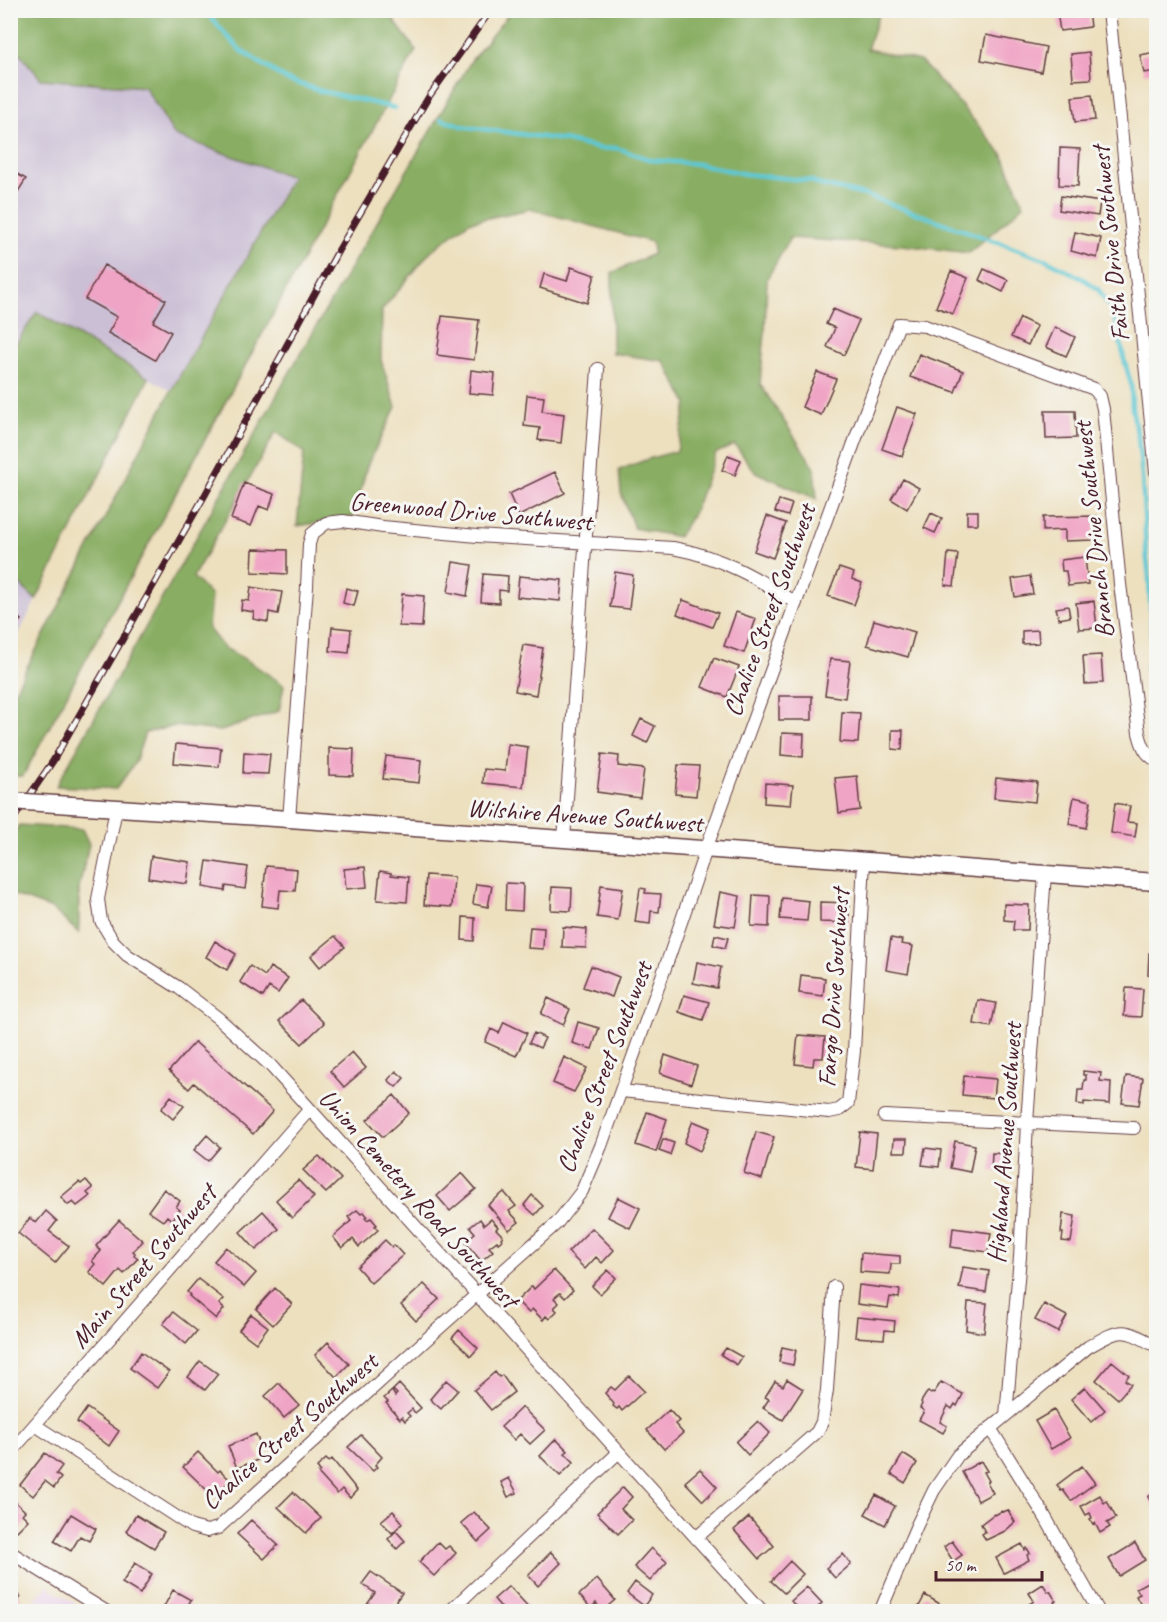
<svg xmlns="http://www.w3.org/2000/svg" width="1167" height="1622" font-family="Caveat,sans-serif">
<style>
.built{fill:#ebd1eb}
.industrial{fill:#cbbfd5}
.forest{fill:#89ae63;stroke:#6a6647;stroke-width:1.5}
.lines{fill:none;stroke-linecap:round;stroke-linejoin:round}
.stream{stroke:#5cc8d4;stroke-width:4.5}
.building{fill:#f0a4c5}
.street-casing{stroke:#623c41;stroke-width:14}
.secondary-casing{stroke:#623c41;stroke-width:19}
.street{stroke:#fff;stroke-width:12}
.secondary{stroke:#fff;stroke-width:16}
.rail-casing{stroke:#4a1f2b;stroke-width:7}
.rail{stroke:#f6f6f2;stroke-width:4.5;stroke-dasharray:14;stroke-linecap:butt}
.secondary-bridge-casing{stroke:#623c41;stroke-width:19;stroke-linecap:butt}
.secondary-bridge{stroke:#fff;stroke-width:16}
.labels{text-anchor:middle;stroke-width:6;stroke-linejoin:round;paint-order:stroke}
.street-label{font-size:26px;fill:#4a1f2b;stroke:#f6f6f2}
</style>
<rect width="100%" height="100%" fill="#f6f6f2"/>
<filter id="ink" filterUnits="userSpaceOnUse"><feTurbulence type="fractalNoise" baseFrequency=".0167" numOctaves="2"/><feDisplacementMap in="SourceGraphic" scale="12" xChannelSelector="R" yChannelSelector="G"/><feConvolveMatrix kernelMatrix="1 2 1 2 8 2 1 2 1" color-interpolation-filters="sRGB"/></filter>
<filter id="wash" filterUnits="userSpaceOnUse"><feTurbulence type="fractalNoise" baseFrequency=".008" numOctaves="4" result="noise"/><feDisplacementMap in="SourceGraphic" scale="24" xChannelSelector="R" yChannelSelector="G"/><feGaussianBlur stdDeviation="1.35" result="paint"/><feColorMatrix in="noise" values="0 0 0 0 0 0 0 0 0 0 0 0 0 0 0 0 0 1.4 0 .05"/><feComposite in="paint" operator="in"/></filter>
<g filter="url(#wash)">
<rect width="100%" height="100%" fill="#ede0bf"/>
<path class="built" d="M47 1586 87 1611H25Z"/>
<path class="industrial" d="M11 43 41 79 145 87 175 136 292 176 171 391 37 312 11 351Z
M11 576 36 600 11 649Z"/>
<path class="forest" d="M11 10 387 11 416 50 23 776H11V698L171 391 292 177 175 136 145 87 41 79 11 43Z
M511 11H984V16L879 14 867 49 920 61 955 98 1002 154 1024 205 969 253 902 245 790 238 767 279 765 333 760 384 814 467 817 499 755 472 735 445 716 453 694 512 678 537 634 528 621 493 619 470 648 459 677 451 687 403 664 361 612 353V273L653 254 652 242 530 209 469 222 431 251 382 310 381 360 396 407 367 466 354 517 297 526 304 452 276 432 193 577 211 596 208 628 223 647 248 661 284 685 279 711 221 731 174 726 145 733 135 763 116 789 56 786 296 361 471 61Z
M37 312 149 378 36 600 11 576V351Z
M19 825 82 829 89 844 79 888V933L52 909 11 894V837Z"/>
<g class="lines">
<path class="stream" d="M204 10 240 50 287 80 321 91 395 108
M441 119C448 123 455 122 461 126L563 140 601 149 617 148 651 160 699 164 745 174 812 181 817 184 865 195 1047 260 1083 279 1098 289 1112 311 1119 334 1124 359 1131 384 1132 409 1138 437 1142 476 1146 550 1149 577 1152 643 1147 670 1156 722"/>
</g>
<g id="blocks">
<path class="building" d="M1071 10H1088L1090 27 1060 31 1057 12Z
M986 35 1046 47 1041 72 981 60Z
M1089 52 1091 79 1073 80 1071 54Z
M1156 52V71L1144 73 1140 55Z
M1092 95 1095 120 1075 122 1072 97Z
M1060 148 1080 149 1078 186 1059 185Z
M10 170 26 179 10 204Z
M1061 196 1100 202 1098 216 1059 210Z
M1075 232 1101 238 1097 258 1071 251Z
M104 265 166 300 153 322 171 332 155 360 108 333 117 317 85 299Z
M571 267 595 275 587 303 540 288 544 274 567 281Z
M984 269 1008 280 1003 292 979 280Z
M951 271 968 278 953 314 936 307Z
M833 309 859 320 844 355 827 347 835 328 826 324Z
M442 316 479 320 474 360 437 355Z
M1020 318 1037 326 1028 345 1011 337Z
M1055 327 1075 337 1066 356 1046 347Z
M919 354 963 371 955 392 910 377Z
M471 370 495 373 493 395 469 393Z
M817 372 836 379 821 415 802 407Z
M527 395 544 397 542 411 564 414 561 443 538 440 540 428 524 426Z
M897 407 917 414 902 456 882 449Z
M1045 411H1075L1076 438 1046 439Z
M728 455 741 460 735 475 722 470Z
M555 472 565 493 519 516 509 494Z
M903 479 919 488 907 509 891 499Z
M244 483 274 494 269 510 259 506 251 526 231 519Z
M779 500 792 504 788 516 775 512Z
M967 511H978V524H967Z
M931 513 942 518 935 533 924 528Z
M767 516 786 523 773 558 754 551Z
M1097 516V527H1094V540L1065 541V530L1043 531V517Z
M253 549 287 550V574L252 572Z
M948 553 958 554 954 586 945 585Z
M1085 557 1088 584 1068 586 1066 571H1062L1061 560Z
M453 562 472 565 467 596 448 592Z
M839 568 854 573 852 579 862 583 854 605 828 596Z
M615 572 633 575 629 609 610 607Z
M483 574 508 576 507 591 499 590V603L481 602Z
M519 576 562 580 560 601 517 597Z
M1030 576 1033 594 1015 597 1012 579Z
M251 587 282 592 278 614 269 612 268 622 253 619 254 612 241 610 242 600 249 601Z
M346 588 358 591 354 606 343 603Z
M402 594 424 596 422 627 399 626Z
M683 600 718 613 712 627 677 614Z
M1094 601 1097 628 1079 629 1076 603Z
M1068 606 1070 617 1059 619 1056 608Z
M10 609 21 620 10 630Z
M736 612 756 619 744 653 724 646Z
M874 620 915 632 908 657 867 645Z
M332 627 351 629 349 653 330 651Z
M1038 630 1039 643 1022 644V631Z
M523 645 543 648 536 695 515 691Z
M1101 655 1103 683 1085 684 1083 656Z
M714 658 739 667 727 697 702 687Z
M830 659 850 661 845 698 825 695Z
M779 696H812V720H779Z
M842 712 860 713 858 743 840 742Z
M641 719 655 726 647 743 633 736Z
M892 730H903L902 750 892 749Z
M782 733 804 734 803 757 781 755Z
M176 744 221 748 219 767 174 763Z
M508 744 528 747 523 787 483 783 484 769 505 771Z
M329 748 354 749 353 776 329 775Z
M244 752 270 754 268 774 243 773Z
M602 754 619 756 618 766 644 769 640 798 597 792Z
M386 756 421 760 419 783 383 779Z
M678 765 699 766 696 796 675 794Z
M857 776 860 810 839 813 835 778Z
M996 778 1037 782 1035 802 994 798Z
M765 783 793 785 791 805 764 803Z
M1074 797 1091 801 1086 828 1069 824Z
M1115 803 1130 806 1127 822 1137 823 1135 837 1111 833Z
M151 856 190 862 187 884 148 878Z
M207 861 248 867 245 889 226 886 225 891 203 887Z
M266 866 297 869 295 891 280 890 278 908 262 906Z
M365 867 367 887 346 889 344 869Z
M380 871 391 873V875L409 877 407 902 377 900Z
M426 875 454 877 452 907 424 905Z
M506 883 523 884 522 911 505 910Z
M476 884 492 886 488 907 473 904Z
M601 885 623 888 618 920 597 917Z
M552 887 572 888 571 911 551 910Z
M640 888 646 889 645 893 661 894 659 912 651 911 650 924 635 922Z
M720 892 740 896 735 927 714 924Z
M753 895 770 896 769 927 751 926Z
M782 898 809 901 807 921 780 919Z
M820 902 849 903V923L820 922Z
M1004 904 1029 905 1028 930H1013L1014 921 1004 920Z
M463 917 475 918 474 941 462 940Z
M530 927 544 928 543 949 528 948Z
M563 927 587 929 586 948 562 947Z
M715 935 728 938 725 948 713 945Z
M335 936 345 947 320 967 311 956Z
M891 938 902 940 901 944 913 946 908 974 886 970Z
M215 941 236 954 227 970 206 957Z
M1149 953 1156 954V976L1148 975Z
M697 962 721 967 717 988 693 983Z
M250 966 265 976 270 967 288 978 278 993 269 987 263 997 240 982Z
M591 966 619 977 612 997 583 987Z
M801 975 825 978 823 996 799 993Z
M1126 988 1143 989 1141 1017 1124 1016Z
M684 995 709 1002 703 1020 679 1012Z
M548 998 570 1009 563 1025 541 1014Z
M301 1000 324 1023 302 1044 279 1021Z
M978 1000 996 1003 991 1027 974 1024Z
M504 1022 527 1033 516 1056 485 1042 491 1029 499 1033Z
M578 1022 599 1028 592 1049 572 1043Z
M534 1033 545 1038 540 1048 529 1043Z
M798 1035 825 1037 823 1058H814L813 1066 795 1064Z
M195 1042 273 1111 253 1134 194 1083 189 1089 169 1071Z
M352 1052 366 1068 344 1087 330 1071Z
M665 1055 697 1066 691 1084 660 1073Z
M564 1057 587 1068 574 1092 553 1083Z
M396 1071 404 1078 396 1087 388 1080Z
M1083 1071 1101 1073 1100 1081 1111 1082 1110 1104 1084 1102V1105L1077 1104 1078 1090H1083L1084 1080H1086V1075H1083Z
M964 1076 996 1079 994 1098 962 1095Z
M1126 1076 1143 1078 1139 1105 1122 1103Z
M394 1095 409 1113 383 1137 367 1120Z
M171 1096 184 1106 173 1119 161 1109Z
M647 1112 667 1119 656 1152 636 1145Z
M693 1121 710 1128 700 1151 684 1143Z
M756 1132 774 1137 762 1179 744 1173Z
M860 1132 877 1134 873 1169 856 1167Z
M207 1135 220 1147 208 1161 194 1150Z
M663 1139 674 1143 670 1155 659 1151Z
M894 1139H907L906 1152H893Z
M955 1141 975 1145 970 1172 950 1168Z
M925 1148 941 1150 939 1167 922 1165Z
M992 1153 1007 1154 1006 1172 991 1171Z
M319 1156 341 1179 326 1193 303 1170Z
M462 1173 476 1189 450 1211 437 1196Z
M86 1180 93 1188 87 1193 90 1196 77 1206 73 1202 68 1205 61 1197 79 1182 81 1184Z
M298 1180 314 1197 292 1218 276 1200Z
M164 1189 180 1201 176 1207 180 1210 172 1220 167 1216 163 1221 148 1211Z
M504 1192 516 1206 509 1211 519 1222 509 1230 488 1205Z
M532 1195 543 1206 535 1215 524 1205Z
M618 1197 640 1208 630 1228 608 1217Z
M357 1210 361 1214 364 1212 367 1216 365 1218 367 1220 371 1218 377 1225 375 1226 378 1230 359 1247 353 1239 342 1248 333 1237 351 1221 348 1217Z
M46 1211 57 1221 49 1231 69 1246 55 1263 18 1233 30 1218 36 1223Z
M263 1211 279 1229 256 1250 240 1232Z
M1063 1214 1075 1216 1071 1242 1062 1241 1063 1233H1061Z
M480 1219 484 1225 491 1219 498 1227 496 1229 503 1236 501 1238 502 1240 498 1243 497 1241 489 1247 493 1251 481 1261 466 1243 469 1240 468 1239 475 1233 470 1227Z
M119 1220 143 1241 133 1251 135 1253 134 1255 138 1258 124 1274 120 1270 106 1287 89 1272 95 1264 92 1261 101 1251 96 1246Z
M592 1228 614 1250 602 1263 596 1257 585 1269 568 1252Z
M953 1228 991 1233 988 1252 951 1247Z
M385 1240 392 1247 394 1245 403 1255 371 1283 357 1267Z
M226 1247 256 1273 244 1287 214 1261Z
M861 1253 900 1256V1264H891L890 1274 860 1272Z
M963 1267 989 1271 986 1292 959 1288Z
M554 1270 573 1290 565 1298 560 1293 554 1298 559 1303 554 1308 557 1311 549 1319 546 1316 543 1320 532 1309 529 1313 517 1301 532 1286 534 1289Z
M608 1270 616 1278 600 1294 592 1286Z
M198 1279 224 1299 219 1304 224 1309 216 1319 189 1296 190 1295 187 1292Z
M424 1284 439 1299 416 1321 401 1305Z
M859 1285 900 1290 899 1298 890 1297 888 1308 857 1304Z
M275 1288 292 1304 273 1325 256 1309Z
M968 1302 987 1303 984 1333 966 1330Z
M1044 1304 1067 1316 1058 1332 1035 1320Z
M173 1312 197 1331 186 1344 163 1324Z
M251 1314 268 1327 256 1343 239 1330Z
M857 1317 895 1321 894 1331 885 1330 884 1339 855 1337Z
M459 1330 478 1348 471 1356 452 1338Z
M328 1342 349 1364 336 1377 315 1355Z
M782 1347 796 1350 793 1365 779 1362Z
M726 1348 742 1357 737 1365 721 1355Z
M141 1352 169 1372 157 1388 130 1368Z
M200 1361 218 1374 205 1390 188 1377Z
M1112 1361 1129 1375 1125 1380 1131 1384 1118 1399 1096 1380Z
M495 1372 499 1377 502 1375 514 1392 491 1410 474 1390Z
M629 1376 644 1391 622 1411 619 1407 617 1409 613 1406 614 1404 605 1393 611 1387 615 1390Z
M787 1379 803 1389 783 1420 763 1408 769 1399 765 1397 775 1381 783 1386Z
M446 1380 458 1390 441 1409 430 1399Z
M941 1382 963 1394 957 1406 955 1404 952 1409 948 1406 940 1422 947 1426 943 1433 919 1420 924 1411 920 1408 922 1404 921 1402 926 1394 928 1392 931 1394 932 1392 934 1393Z
M279 1383 299 1405 284 1418 265 1396Z
M399 1384 421 1408 415 1413 412 1409 407 1413 410 1416 405 1421 402 1417 400 1419 386 1403 388 1402 384 1398 392 1391 395 1396 397 1394 393 1390Z
M1085 1387 1105 1410 1091 1422 1071 1399Z
M522 1407 545 1430 530 1444 520 1434 514 1440 501 1427Z
M87 1408 119 1431 109 1446 77 1422Z
M669 1410 679 1421 675 1424 683 1433 664 1449 647 1430Z
M1054 1410 1070 1438 1051 1449 1035 1421Z
M758 1421 770 1433 748 1455 736 1442Z
M256 1434 260 1444 255 1446 260 1459 237 1468 228 1446Z
M361 1435 382 1457 375 1465 377 1467 373 1471 348 1447Z
M556 1439 568 1451 565 1453 574 1462 560 1476 540 1456Z
M198 1452 218 1472 220 1470 230 1480 214 1497 183 1467Z
M45 1453 62 1466 56 1474 61 1478 54 1488 45 1481 33 1496 20 1485Z
M903 1454 917 1463 905 1483 891 1474Z
M326 1459 329 1462 332 1459 357 1490 350 1498 342 1489 337 1494 318 1473 320 1471 317 1467Z
M981 1461 987 1471 984 1472 989 1481 987 1482 993 1493 978 1501 962 1472Z
M1082 1466 1095 1483 1071 1501 1063 1490 1061 1491 1057 1485Z
M700 1469 717 1487 703 1501 685 1482Z
M509 1478 517 1493 508 1497 501 1482Z
M623 1487 632 1497 621 1509 632 1520 618 1534 597 1513Z
M1156 1491V1510L1148 1497Z
M293 1492 321 1518 306 1533 278 1507Z
M876 1495 895 1506 885 1525 865 1514Z
M1100 1495 1104 1503 1107 1501 1116 1518 1107 1523 1110 1527 1100 1533 1095 1523 1093 1524 1090 1519 1092 1518 1090 1513 1086 1515 1081 1506Z
M10 1497 25 1511 22 1514 28 1520 17 1531 10 1525Z
M1008 1510 1015 1522 1005 1531 986 1540 982 1534 985 1532 981 1524 994 1514 995 1515 1002 1511 1003 1512Z
M393 1511 403 1523 392 1533 381 1521Z
M474 1512 491 1530 478 1542 461 1523Z
M71 1514 96 1529 89 1541 80 1536 71 1551 54 1541Z
M136 1515 164 1532 154 1548 126 1531Z
M749 1517 774 1546 759 1559 734 1530Z
M251 1520 278 1545 264 1559 237 1534Z
M396 1531 405 1541 397 1549 388 1539Z
M952 1541 962 1555 953 1561 944 1547Z
M438 1542 445 1549 449 1546 456 1553 434 1576 419 1562Z
M1135 1543 1145 1560 1119 1576 1109 1559Z
M1022 1544 1025 1550 1027 1548 1030 1553 1027 1555 1029 1560 1004 1573 996 1558Z
M651 1548 667 1562 650 1581 634 1567Z
M551 1552 561 1563 538 1586 528 1575Z
M843 1554 851 1564 835 1578 826 1568Z
M790 1561 803 1574 784 1593 771 1581Z
M135 1563 152 1574 140 1594 122 1583Z
M371 1572 402 1593 388 1612H362L375 1593 362 1584Z
M597 1579 615 1600 602 1611 596 1603 591 1608 579 1595Z
M1151 1580 1156 1591V1603L1147 1609 1145 1605 1142 1607 1136 1596 1140 1594 1136 1588Z
M635 1582 652 1595 644 1606 627 1593Z
M1043 1584 1048 1592 1050 1591 1056 1601 1054 1602 1057 1607 1051 1612H1030L1026 1606 1034 1601 1029 1593Z
M509 1586 533 1612H505L494 1599Z
M807 1587 822 1603 813 1612H801L791 1601Z
M10 1589 21 1597 10 1610Z
M173 1590 191 1600 184 1612H161Z
M925 1595 945 1607 942 1612H916Z"/>
</g>
</g>
<g filter="url(#ink)">
<use href="#blocks" fill-opacity="0" stroke="#623c41" stroke-width="1.5"/>
<g class="lines">
<defs>
<path id="street" d="M1109 10 1156 472
M116 809 98 899 101 921 113 941 127 955 179 988 218 1018 271 1066 763 1612
M289 819 307 587 309 544 312 534 326 523 343 521 383 527 477 536 673 548C721 557 756 577 796 603
M564 839 598 369
M621 1091 829 1112 839 1110 848 1103 854 1051 864 861
M884 1116 1134 1128
M1006 1415 1020 1257 1027 1123 1045 874
M35 1425 192 1527 207 1531 218 1528 428 1338 557 1223 582 1191 601 1146 670 954 709 841 865 413 899 324 925 326 1094 389 1100 396 1103 409 1120 584 1139 733C1142 745 1145 754 1156 760
M990 1428 1044 1515 1099 1612
M10 1453 309 1110
M696 1538 817 1432 822 1422 827 1390 834 1287
M10 1552 107 1612
M449 1612 619 1452
M880 1612 917 1525 934 1490 958 1455 1088 1347C1122 1328 1122 1327 1156 1346"/>
<path id="secondary" d="M71 805 289 819 1156 882"/>
</defs>
<use href="#street" class="street-casing"/>
<use href="#secondary" class="secondary-casing"/>
<use href="#street" class="street"/>
<use href="#secondary" class="secondary"/>
<defs>
<path id="rail" d="M10 824 53 761 205 495 338 251 428 98 491 10"/>
</defs>
<use href="#rail" class="rail-casing"/>
<use href="#rail" class="rail"/>
<defs>
<path id="secondary-bridge" d="M10 801 71 805"/>
</defs>
<use href="#secondary-bridge" class="secondary-bridge-casing"/>
<use href="#secondary-bridge" class="secondary-bridge"/>
</g>
</g>
<g class="labels">
<g class="street-label">
<text transform="translate(1110 244) rotate(-96)" y="9">Faith Drive Southwest</text>
<text transform="translate(471 511) rotate(5)" y="9">Greenwood Drive Southwest</text>
<text transform="translate(1093 530) rotate(-96)" y="9">Branch Drive Southwest</text>
<text transform="translate(769 610) rotate(-70)" y="9">Chalice Street Southwest</text>
<text transform="translate(585 815) rotate(4)" y="9">Wilshire Avenue Southwest</text>
<text transform="translate(833 988) rotate(-86)" y="9">Fargo Drive Southwest</text>
<text transform="translate(604 1067) rotate(-69)" y="9">Chalice Street Southwest</text>
<text transform="translate(1004 1143) rotate(-86)" y="9">Highland Avenue Southwest</text>
<text transform="translate(419 1198) rotate(48)" y="9">Union Cemetery Road Southwest</text>
<text transform="translate(143 1266) rotate(-49)" y="9">Main Street Southwest</text>
<text transform="translate(289 1431) rotate(-41)" y="9">Chalice Street Southwest</text>
</g>
</g>
<rect width="1167" height="1622" fill="none" stroke="#f6f6f2" stroke-width="36"/>
<path d="M936 1571v9h106v-9" fill="none" stroke="#4a1f2b" stroke-width="3"/>
<text x="945" y="1571" font-size="18" fill="#4a1f2b" stroke="#f6f6f2" stroke-width="4.5" paint-order="stroke">50 m</text>
</svg>
